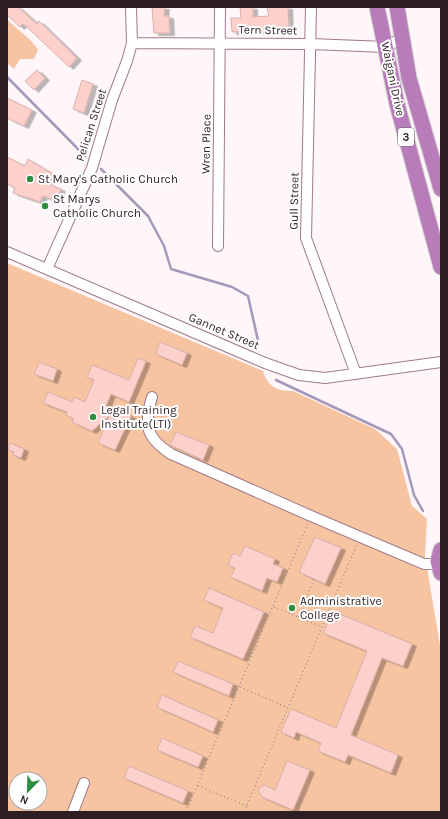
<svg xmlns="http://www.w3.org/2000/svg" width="448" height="819" font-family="Karla,sans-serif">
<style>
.green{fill:#f7c4a2;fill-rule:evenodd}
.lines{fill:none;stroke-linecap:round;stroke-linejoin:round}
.stream{stroke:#a498bb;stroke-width:2.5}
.building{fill:#fcd0cb;stroke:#d9afaa;filter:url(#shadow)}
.minor-casing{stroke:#a07b88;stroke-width:12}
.highway-casing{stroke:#d5d2d3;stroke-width:17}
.path{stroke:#9d9295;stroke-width:1.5;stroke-dasharray:1 3;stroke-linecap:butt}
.minor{stroke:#fff;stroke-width:10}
.highway{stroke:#b77cb9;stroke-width:15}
.poi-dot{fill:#318e41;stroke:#fff;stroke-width:1.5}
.labels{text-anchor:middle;stroke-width:4;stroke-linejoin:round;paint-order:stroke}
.shield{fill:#fff;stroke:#6b6265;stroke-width:1}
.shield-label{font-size:11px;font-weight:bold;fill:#2c1e23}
.street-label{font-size:12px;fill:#2c1e23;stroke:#fff}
.poi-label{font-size:12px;fill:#2c1e23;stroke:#fff;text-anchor:start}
</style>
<defs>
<filter id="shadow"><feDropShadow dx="4.5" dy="2.5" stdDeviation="0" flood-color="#0004"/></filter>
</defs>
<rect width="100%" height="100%" fill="#fef6f8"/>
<path class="green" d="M7 19C17 30 30 37 38 50L34 59H20L14 69 7 63Z
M7 263 263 371C268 387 277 391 293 391L375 429 397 449 412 506 427 519 425 556 441 651V812H7ZM16 779H40V803H16Z"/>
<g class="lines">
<path class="stream" d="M7 77 85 156
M101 169 148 216 164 246 171 269 232 287 248 296 259 345
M276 380 391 434 402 449 414 495 423 511"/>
</g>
<path class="building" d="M7 7H18L37 24 39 21 77 58 69 67 26 26 23 24 20 27 7 15Z
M152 7H165L164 16H169L170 33H154Z
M240 7H253V17L269 16 267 7H288L289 30 232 32 231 18H241Z
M37 70 45 78 34 90 25 81Z
M82 80 93 84 84 113 73 109Z
M7 98 32 110 24 126 7 118Z
M7 157 25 166 28 159 53 174 48 184 61 189 56 201 43 196 40 202 13 193 15 188 7 184Z
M160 342 187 353 182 365 156 354Z
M138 358 146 361 129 402 111 394 106 406 131 416 115 450 98 443 109 416 92 431 72 422 74 419 66 415 67 412 43 403 48 392 72 402 74 397 85 402 94 380 87 377 92 365 129 380Z
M39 362 57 369 53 381 34 374Z
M176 432 209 445 203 460 170 445Z
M10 443 24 449 21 458 13 455 14 452 8 450Z
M315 537 341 548 325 584 299 572Z
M245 546 275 559 273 564 283 568 277 582 267 578 262 591 231 577 235 568 228 565 233 553 240 556Z
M209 588 264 612 243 659 190 637 195 626 213 633 223 608 204 600Z
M333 611 412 644 403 666 382 658 351 735 398 755 391 773 348 755 345 762 318 751 321 743 296 732 294 738 281 732 291 709 336 728 367 651 323 633Z
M178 661 233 684 229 696 173 672Z
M162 695 218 720 213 732 157 707Z
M162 738 203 756 198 767 157 750Z
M287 761 310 770 293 810 262 797 258 791 260 787 265 785 275 790Z
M129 766 188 791 183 803 124 778Z"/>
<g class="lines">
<defs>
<path id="minor" d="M311 7 306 238 356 374
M132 43 310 44 386 47 401 38
M218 246 220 7
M7 252 265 363 299 375 325 378 441 362
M47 269 92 168 112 100 127 61 132 43 131 7
M152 397C144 425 145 437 171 454L311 516 424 564H438
M73 812 84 783"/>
<path id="highway" d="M377 7 397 104 441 267
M397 7 409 78 441 189
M441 550 438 561 441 573"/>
</defs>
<use href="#minor" class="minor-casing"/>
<use href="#highway" class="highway-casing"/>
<path class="path" d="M274 607 322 627
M298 617 314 579
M240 687 288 708
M198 786 247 806
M186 812 308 523
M244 812 357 544"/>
<use href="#minor" class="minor"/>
<use href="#highway" class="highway"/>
</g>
<g class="poi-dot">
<circle cx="30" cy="179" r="4"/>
<circle cx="45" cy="206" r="4"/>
<circle cx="93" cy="417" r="4"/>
<circle cx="292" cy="608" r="4"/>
</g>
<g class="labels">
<rect class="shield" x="398" y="128" width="16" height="18" rx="3"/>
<g class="shield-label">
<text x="406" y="141">3</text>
</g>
<g class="street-label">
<text transform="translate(268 30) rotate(1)" y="4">Tern Street</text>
<text transform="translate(393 79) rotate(78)" y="4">Waigani Drive</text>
<text transform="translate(91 125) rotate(-72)" y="4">Pelican Street</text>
<text transform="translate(206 144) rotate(-89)" y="4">Wren Place</text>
<text transform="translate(294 201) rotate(-89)" y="4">Gull Street</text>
<text transform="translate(224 331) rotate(23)" y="4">Gannet Street</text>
</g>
<g class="poi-label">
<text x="38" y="183">St Mary's Catholic Church</text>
<text x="53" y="203">St Marys<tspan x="53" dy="14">Catholic Church</tspan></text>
<text x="101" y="414">Legal Training<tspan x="101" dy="14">Institute(LTI)</tspan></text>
<text x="300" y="605">Administrative<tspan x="300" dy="14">College</tspan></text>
</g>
</g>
<rect width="448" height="819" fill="none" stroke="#2c1e23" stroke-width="16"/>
<g transform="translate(28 791) rotate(203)"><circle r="19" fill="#ffffff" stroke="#aba5a7"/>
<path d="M0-3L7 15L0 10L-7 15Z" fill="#318e41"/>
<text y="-6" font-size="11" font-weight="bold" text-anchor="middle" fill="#2c1e23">N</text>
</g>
</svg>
